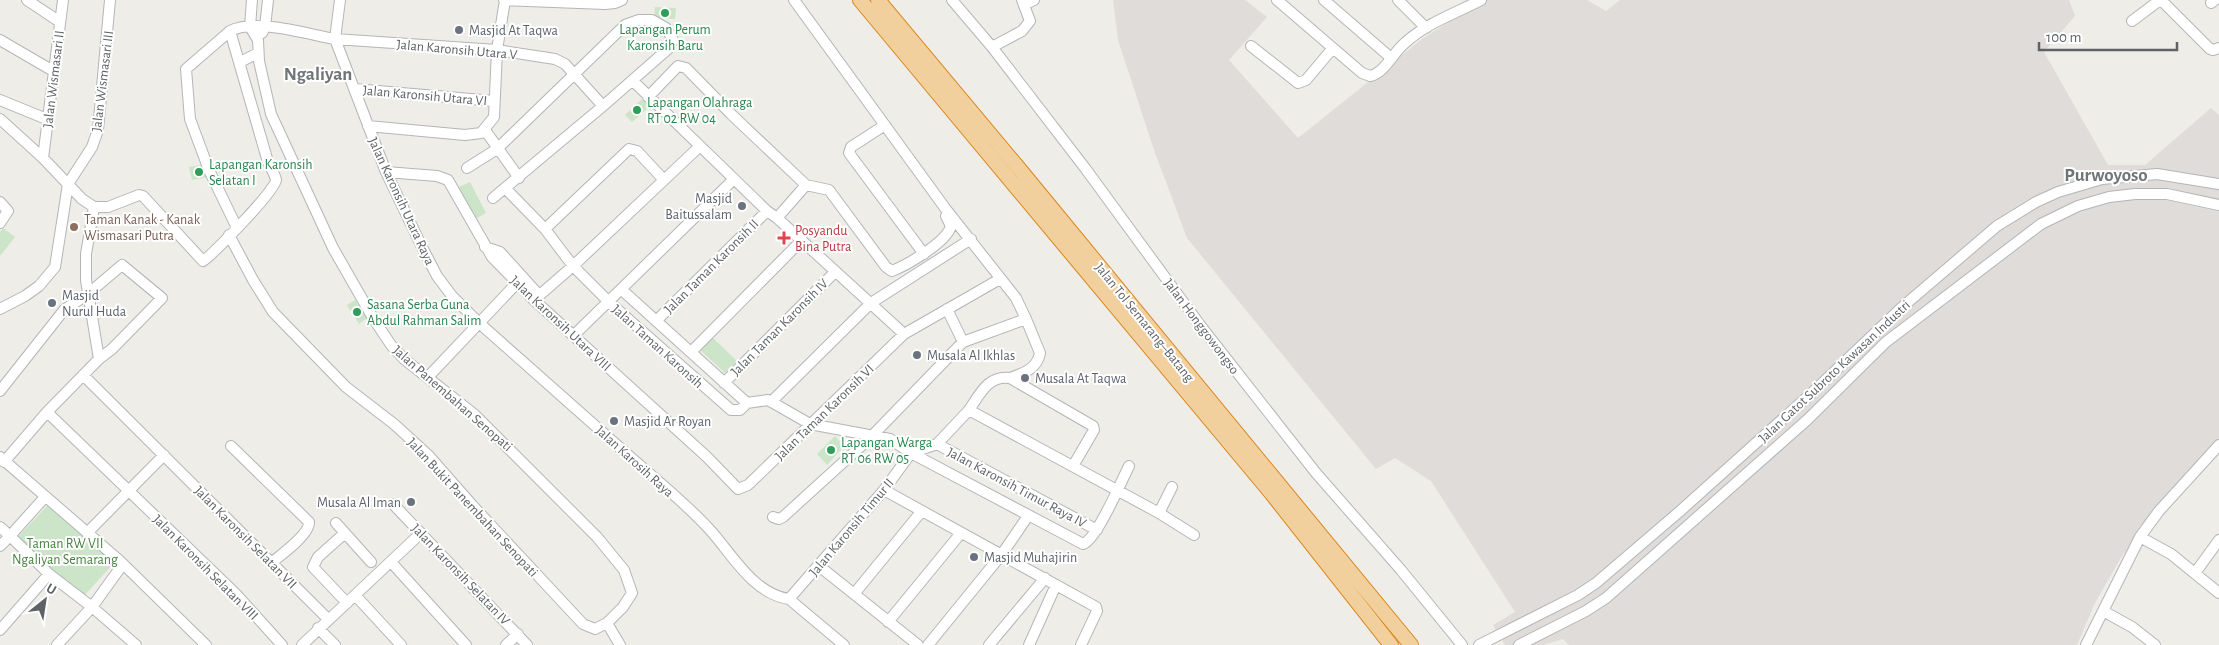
<svg xmlns="http://www.w3.org/2000/svg" width="2219" height="645" font-family="'Alegreya Sans',sans-serif">
<style>
.industrial{fill:#dfdcda}
.green{fill:#cce4c8}
.lines{fill:none;stroke-linecap:round;stroke-linejoin:round}
.minor-casing{stroke:#b3b5b8;stroke-width:12}
.highway-casing{stroke:#dc851c;stroke-width:16}
.minor{stroke:#fff;stroke-width:10}
.highway{stroke:#f1d09e;stroke-width:14}
.leisure-dot{fill:#2e9e5b;stroke:#fff;stroke-width:2}
.worship-dot{fill:#6b7280;stroke:#fff;stroke-width:2}
.education-dot{fill:#8d6e63;stroke:#fff;stroke-width:2}
.health-dot{fill:#e0444e;stroke:#fff;stroke-width:2}
.labels{text-anchor:middle;stroke-width:4;stroke-linejoin:round;paint-order:stroke}
.leisure-label{font-size:14px;fill:#27864d;stroke:#fff;text-anchor:start}
.worship-label{font-size:14px;fill:#5b616d;stroke:#fff;text-anchor:start}
.street-label{font-size:14px;fill:#5f6366;stroke:#fff}
.education-label{font-size:14px;fill:#785e54;stroke:#fff;text-anchor:start}
.health-label{font-size:14px;fill:#be3a42;stroke:#fff;text-anchor:start}
.park-label{font-size:14px;fill:#478441;stroke:#fff}
.district-label{font-size:19px;font-weight:bold;fill:#707578;stroke:#fff}
</style>
<rect width="100%" height="100%" fill="#efede8"/>
<path class="industrial" d="M1113 0H1245L1267 17 1229 60 1298 138 1422 39 1483 0H1587L1606 11 1620 0H2069L2075 16 2044 52 2108 165H2145L2211 108 2219 115V439L2122 556 2095 603 2077 645H1569L1563 639 1543 645H1505L1493 625 1515 612 1431 481 1395 458 1376 469 1187 238 1154 150 1118 40Z"/>
<path class="green" d="M655 7 676 8 675 19 654 18Z
M642 99 650 106 632 122 625 115Z
M206 164 209 177 192 180 189 167Z
M470 182 486 213 475 219 459 187Z
M3 228 15 237 0 256V232Z
M355 300 367 318 359 324 347 305Z
M712 337 737 361 725 373 699 349Z
M835 436 844 446 827 465 817 454Z
M49 504 114 563 82 598 17 538Z"/>
<g class="lines">
<defs>
<path id="minor" d="M27 0 60 22
M252 0 250 27 258 40 259 61 271 114 333 248 373 318 391 345 404 359 475 415 597 537 624 570 632 593 623 607 607 623 620 645
M504 0 605 4 615 3 622 0
M794 0 945 208 1016 298 1026 319
M952 0 992 47 1085 168 1200 325 1316 473 1401 570 1462 645
M1277 0 1362 73 1370 76C1385 73 1394 51 1406 42 1427 23 1456 13 1481 0
M1324 0 1390 57
M1398 0 1426 28
M2161 0 2210 49 2213 50 2219 48
M2211 3 2215 0
M1024 5 1034 0
M2132 21 2160 0
M262 33 265 27 268 0
M0 40 55 72
M1251 46 1298 83 1306 80 1333 48
M992 47 1022 31 1030 21 1022 0
M240 62 258 53
M633 81 767 211 777 218 904 334
M355 89 494 101
M648 97 678 66 686 68 732 115 806 185 777 218
M0 100 49 120
M0 119 43 158 82 199 94 207 86 254V280L99 359 47 412 4 462
M885 125 851 147 849 153 924 254
M368 126 465 135 481 133 494 117 497 50 505 0
M485 130 519 178
M43 158 63 0
M467 168 497 149 625 25 639 20H652L666 28 673 40 668 49 603 106 565 64 555 59 497 50 335 39 386 172 422 247 437 276 452 296 478 322C528 366 577 410 627 454 655 479 686 503 711 531 733 556 754 594 789 599
M386 172 437 176 448 180 492 257 534 300 707 457 738 489 748 485 904 334 1000 279
M806 185 829 190 886 267 892 271C907 265 947 242 951 226L946 216
M506 189 545 229 573 266 609 302 731 410H740L747 403 768 400 810 424 890 439 911 453 1083 544C1097 539 1121 482 1129 466
M493 198 603 106
M0 202 8 211 0 223
M94 207H108L139 195 143 196 203 261C213 254 277 189 276 180 275 174 270 167 268 162L230 31
M237 228 209 170 190 119 186 69 230 31C255 18 307 34 335 39L340 0
M545 229 629 149 637 151 664 180
M229 235 253 280 273 312 346 387 394 424 429 456 473 506 583 624 595 629 607 623
M485 247 500 252 539 295
M622 290 747 403
M534 300 573 266 699 147
M0 309 25 296 39 286 55 267 68 184 92 147 98 130 110 0
M947 309 963 342 1026 319 1040 353C1037 369 1024 373 1010 378
M656 321 767 211
M574 335 734 179
M691 352 802 240
M83 375 328 619
M428 377 517 283
M724 383 835 272
M0 391 64 310 89 293 122 265 162 298 112 349 99 359
M771 402 871 303 971 239
M969 410C980 394 988 375 1010 378L1093 426 1094 430 1073 466
M47 412 236 594 282 645
M937 444 1097 530
M231 446 309 522C310 534 281 555 271 563
M0 457 120 561 206 645
M884 490 1096 607 1097 611 1081 645
M45 497 10 536 49 574 92 607 123 564
M393 504 527 645
M1159 513 1172 487
M773 517 779 519 783 517 871 437 963 342
M336 523 371 562
M0 527 10 536 0 546
M87 533 164 455
M345 533 318 557 313 567 347 603
M2140 537 2171 554 2219 593
M391 562 466 645
M819 566 918 645
M2195 573 2219 540
M854 594 921 512
M355 595 401 645
M789 599 884 490 911 453 937 444 969 410 1159 513 1194 535
M789 599 844 645
M2103 611 2132 627 2155 645
M888 622 961 533
M318 628 335 645
M0 630 49 574
M57 645 92 607 136 645
M302 645 421 533
M506 645 518 634
M928 645 1002 554 1028 516
M989 645 1045 578
M1029 645 1056 585
M1479 645 1578 595 1596 583 1679 512 1815 390 1900 309 1997 226 2036 202 2058 192 2102 179 2157 174 2219 184
M1519 645 1586 611 1606 598 1807 420 1886 342 2041 224 2078 206 2109 197 2135 194H2167L2219 205
M2086 645 2140 537 2159 511 2219 445"/>
<path id="highway" d="M860 0 1272 494 1391 645
M878 0 1021 171 1411 645"/>
</defs>
<use href="#minor" class="minor-casing"/>
<use href="#highway" class="highway-casing"/>
<use href="#minor" class="minor"/>
<use href="#highway" class="highway"/>
</g>
<g class="leisure-dot">
<circle cx="665" cy="13" r="5"/>
<circle cx="637" cy="110" r="5"/>
<circle cx="199" cy="172" r="5"/>
<circle cx="357" cy="312" r="5"/>
<circle cx="831" cy="450" r="5"/>
</g>
<g class="worship-dot">
<circle cx="459" cy="30" r="5"/>
<circle cx="742" cy="206" r="5"/>
<circle cx="52" cy="303" r="5"/>
<circle cx="917" cy="355" r="5"/>
<circle cx="1025" cy="378" r="5"/>
<circle cx="614" cy="421" r="5"/>
<circle cx="411" cy="502" r="5"/>
<circle cx="974" cy="557" r="5"/>
</g>
<circle class="education-dot" cx="74" cy="227" r="5"/>
<path class="health-dot" d="M781.5 230.5h5v5h5v5h-5v5h-5v-5h-5v-5h5z"/>
<g class="labels">
<g class="leisure-label">
<text x="665" y="34" text-anchor="middle">Lapangan Perum<tspan x="665" dy="16">Karonsih Baru</tspan></text>
<text x="647" y="107">Lapangan Olahraga<tspan x="647" dy="16">RT 02 RW 04</tspan></text>
<text x="209" y="169">Lapangan Karonsih<tspan x="209" dy="16">Selatan I</tspan></text>
<text x="367" y="309">Sasana Serba Guna<tspan x="367" dy="16">Abdul Rahman Salim</tspan></text>
<text x="841" y="447">Lapangan Warga<tspan x="841" dy="16">RT 06 RW 05</tspan></text>
</g>
<g class="worship-label">
<text x="469" y="35">Masjid At Taqwa</text>
<text x="732" y="203" text-anchor="end">Masjid<tspan x="732" dy="16">Baitussalam</tspan></text>
<text x="62" y="300">Masjid<tspan x="62" dy="16">Nurul Huda</tspan></text>
<text x="927" y="360">Musala Al Ikhlas</text>
<text x="1035" y="383">Musala At Taqwa</text>
<text x="624" y="426">Masjid Ar Royan</text>
<text x="401" y="507" text-anchor="end">Musala Al Iman</text>
<text x="984" y="562">Masjid Muhajirin</text>
</g>
<g class="street-label">
<text transform="translate(457 49) rotate(5)" y="5">Jalan Karonsih Utara V</text>
<text transform="translate(53 79) rotate(-83)" y="5">Jalan Wismasari II</text>
<text transform="translate(102 81) rotate(-83)" y="5">Jalan Wismasari III</text>
<text transform="translate(425 95) rotate(5)" y="5">Jalan Karonsih Utara VI</text>
<text transform="translate(402 201) rotate(65)" y="5">Jalan Karonsih Utara Raya</text>
<text transform="translate(711 266) rotate(-45)" y="5">Jalan Taman Karonsih II</text>
<text transform="translate(1145 322) rotate(51)" y="5">Jalan Tol Semarang–Batang</text>
<text transform="translate(561 323) rotate(43)" y="5">Jalan Karonsih Utara VIII</text>
<text transform="translate(1202 326) rotate(53)" y="5">Jalan Honggowongso</text>
<text transform="translate(779 327) rotate(-45)" y="5">Jalan Taman Karonsih IV</text>
<text transform="translate(658 346) rotate(42)" y="5">Jalan Taman Karonsih</text>
<text transform="translate(1834 371) rotate(-43)" y="5">Jalan Gatot Subroto Kawasan Industri</text>
<text transform="translate(453 398) rotate(41)" y="5">Jalan Panembahan Senopati</text>
<text transform="translate(824 412) rotate(-44)" y="5">Jalan Taman Karonsih VI</text>
<text transform="translate(635 461) rotate(42)" y="5">Jalan Karosih Raya</text>
<text transform="translate(1017 487) rotate(28)" y="5">Jalan Karonsih Timur Raya IV</text>
<text transform="translate(473 507) rotate(47)" y="5">Jalan Bukit Panembahan Senopati</text>
<text transform="translate(851 527) rotate(-50)" y="5">Jalan Karonsih Timur II</text>
<text transform="translate(246 537) rotate(45)" y="5">Jalan Karonsih Selatan VII</text>
<text transform="translate(206 567) rotate(45)" y="5">Jalan Karonsih Selatan VIII</text>
<text transform="translate(461 574) rotate(46)" y="5">Jalan Karonsih Selatan IV</text>
</g>
<g class="education-label">
<text x="84" y="224">Taman Kanak - Kanak<tspan x="84" dy="16">Wismasari Putra</tspan></text>
</g>
<g class="health-label">
<text x="795" y="235">Posyandu<tspan x="795" dy="16">Bina Putra</tspan></text>
</g>
<g class="park-label">
<text x="65" y="548">Taman RW VII<tspan x="65" dy="16">Ngaliyan Semarang</tspan></text>
</g>
<g class="district-label">
<text x="318" y="80">Ngaliyan</text>
<text x="2106" y="181">Purwoyoso</text>
</g>
</g>
<g transform="translate(45 600) rotate(30)" stroke="#ffffff" stroke-width="4" paint-order="stroke">
<path d="M0-4L9 19L0 12L-9 19Z" fill="#5f6366"/>
<text y="-8" font-size="14" font-weight="bold" text-anchor="middle" fill="#5f6366">U</text>
</g>
<path d="M2039 42v8h138v-8" fill="none" stroke="#5f6366" stroke-width="2.5"/>
<text x="2046" y="42" font-size="15" fill="#5f6366" stroke="#ffffff" stroke-width="4" paint-order="stroke">100 m</text>
</svg>
